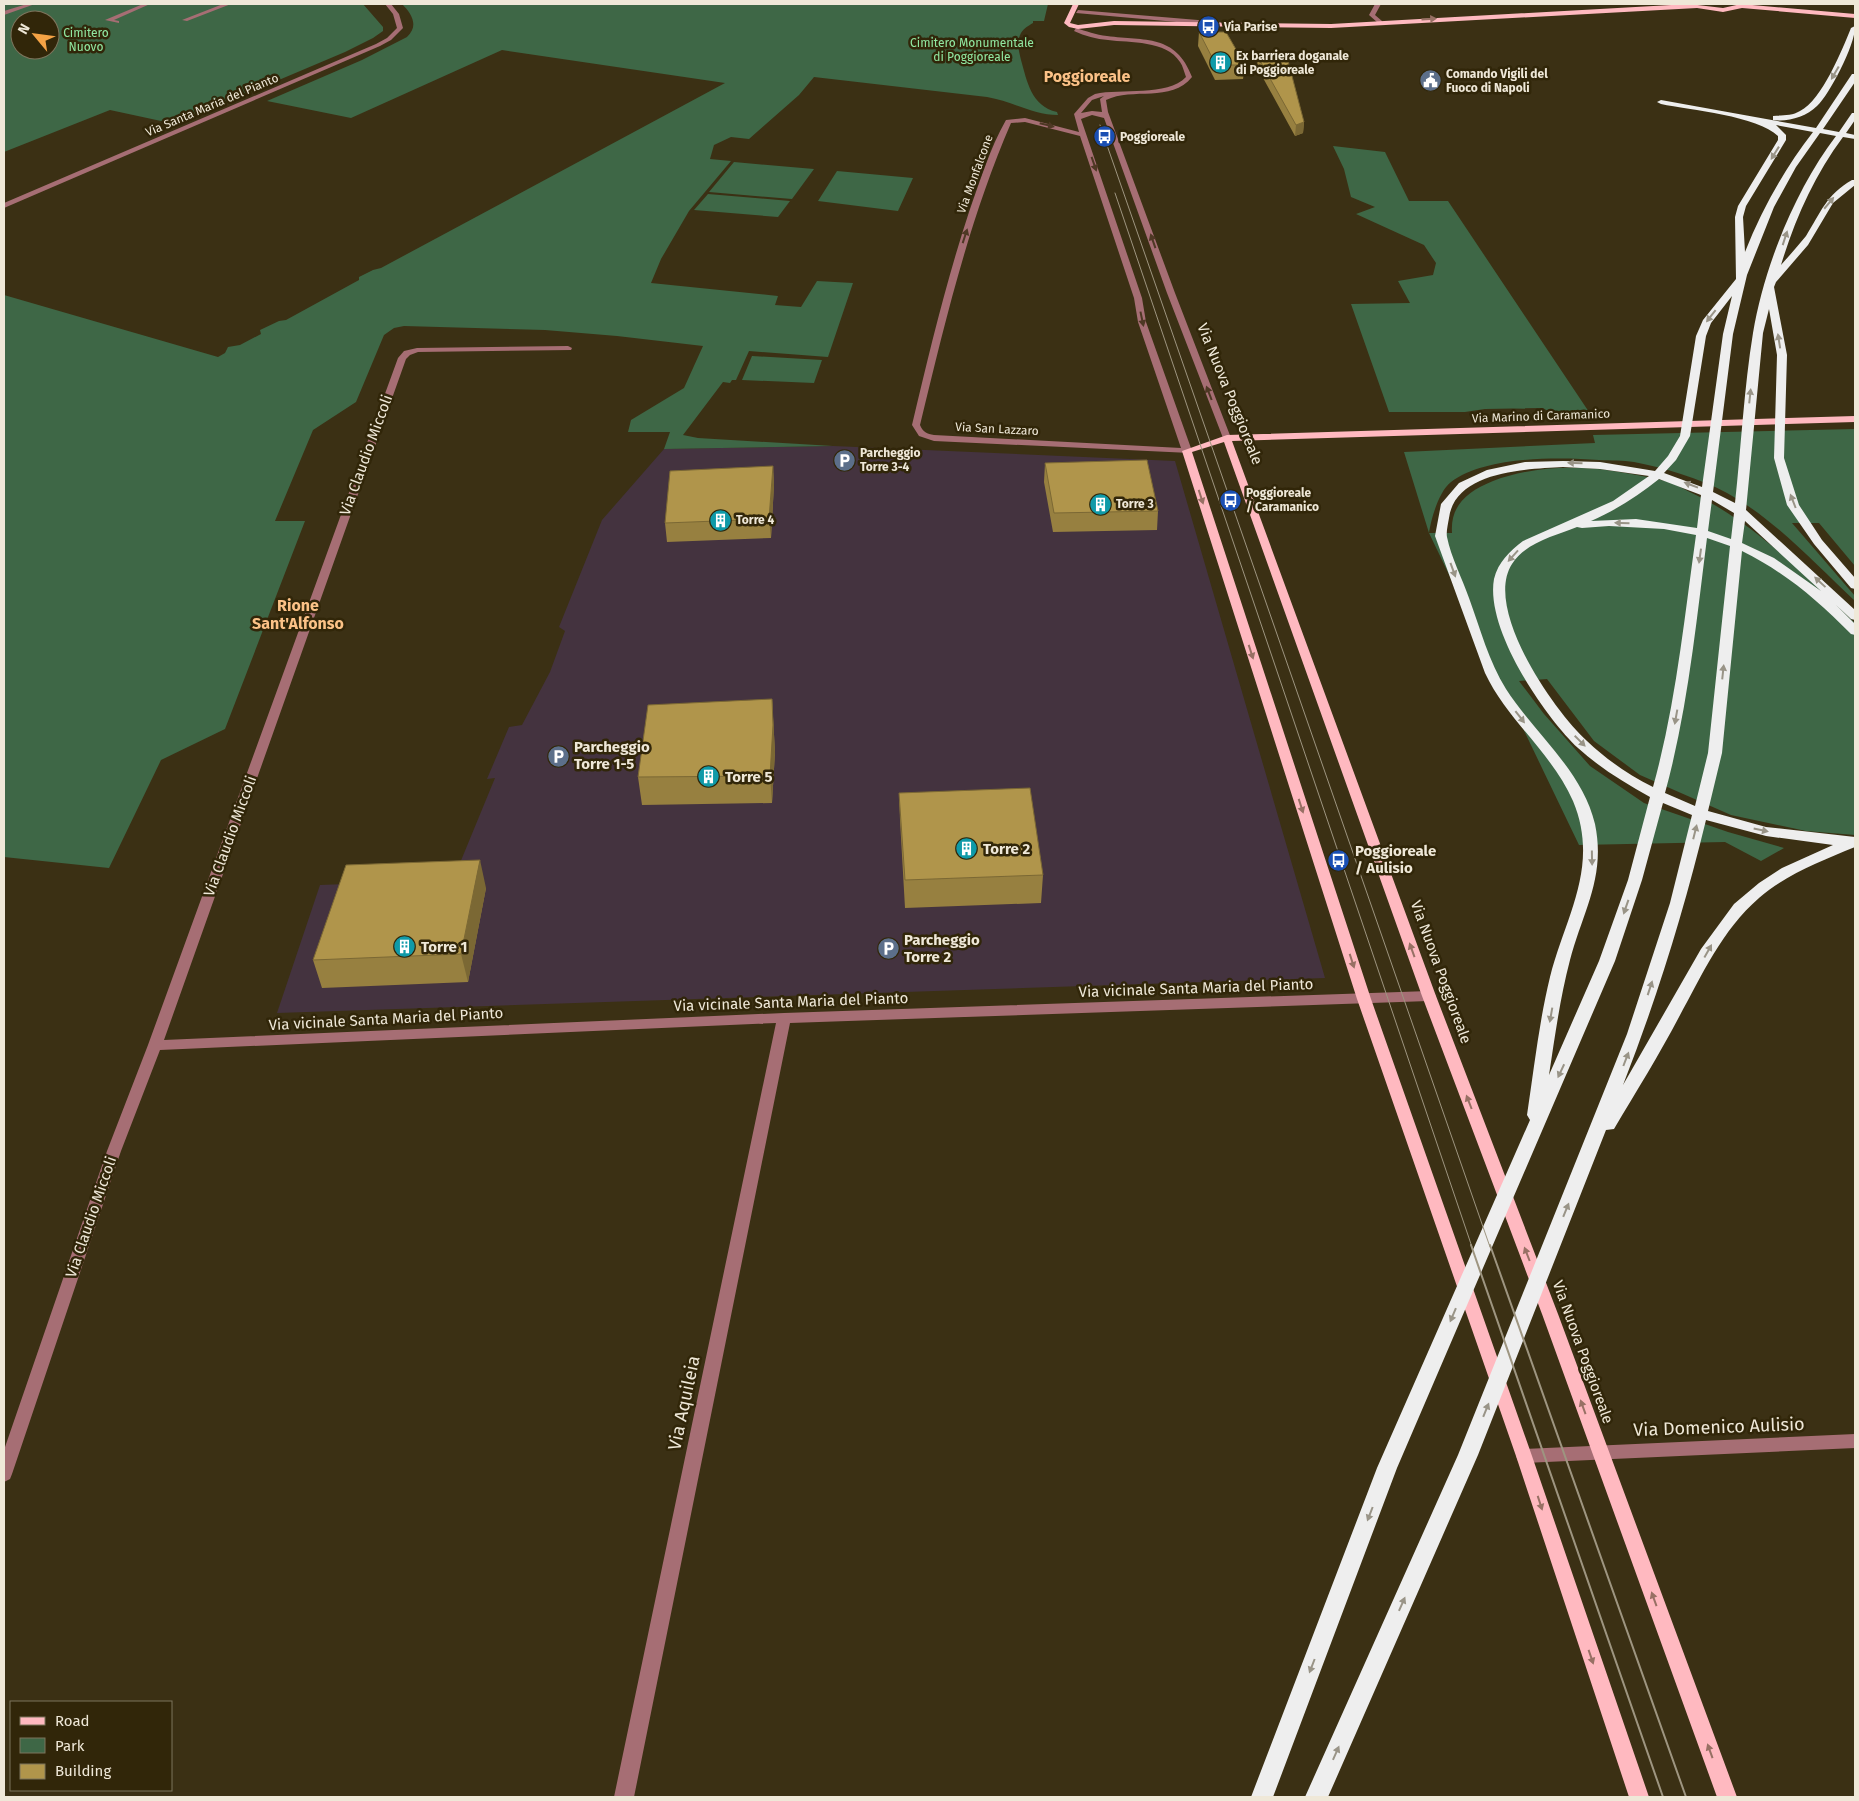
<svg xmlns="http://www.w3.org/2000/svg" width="1859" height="1801" font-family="'Fira Sans',sans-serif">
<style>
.commercial{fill:#44333f}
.green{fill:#3e6746;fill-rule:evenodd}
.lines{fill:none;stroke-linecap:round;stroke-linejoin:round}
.minor{fill:#a66e74;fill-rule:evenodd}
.major{fill:#ffb9c0;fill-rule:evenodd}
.highway{fill:#eee;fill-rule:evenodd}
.tram-far1{stroke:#9e9580;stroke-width:1}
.tram{stroke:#9e9580;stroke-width:2}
.wall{fill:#978040}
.shaded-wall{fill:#7b6834}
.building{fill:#b0954b;stroke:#7b6834}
.oneway{fill:#987064}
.oneway2{fill:#999487}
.oneway3{fill:#4e3824}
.labels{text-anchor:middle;stroke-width:5;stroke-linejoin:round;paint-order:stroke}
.far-poi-label{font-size:12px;font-weight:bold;fill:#efe8d8;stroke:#312609;text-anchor:start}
.far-park-label{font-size:12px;fill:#90e7a1;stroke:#312609}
.far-street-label{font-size:12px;fill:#efe8d8;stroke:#312609}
.street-label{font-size:15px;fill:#efe8d8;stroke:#312609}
.poi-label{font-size:15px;font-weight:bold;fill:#efe8d8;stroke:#312609;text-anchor:start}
.far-district-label{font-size:16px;font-weight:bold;fill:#fcc287;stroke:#312609}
.neighbourhood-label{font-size:16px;font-weight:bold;fill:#fcc287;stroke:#312609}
.near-street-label{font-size:18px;fill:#efe8d8;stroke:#312609}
</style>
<rect width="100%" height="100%" fill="#3b3014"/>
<path class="commercial" d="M833 446 1175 461 1325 978 277 1013 320 885 453 880 495 778 487 779 509 727 522 725 550 672 565 631 559 627 602 520 664 449Z"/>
<path class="green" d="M4 4H363L383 27V31L373 38 345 52 175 124 110 110 4 152ZM20 20H50V50H20Z
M402 4H1048L1044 21H1033V23C1028 26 1024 28 1021 33 1016 42 1019 51 1021 60 1027 81 1031 106 1057 112L1058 115C1033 115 1012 101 987 97L814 77 799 95 749 139 731 137 714 145 710 159 731 161 689 211 661 259 651 283 778 296 775 305 801 307 817 281 853 283 828 357 749 351 736 380H732L730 383 723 382 683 435 698 438 833 446 664 449 670 432H628L631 420 684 388 703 346 617 336 545 330 404 326 394 328 384 335 356 402 313 430 275 521H305L225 729 161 760 109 868 4 857V295L218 357 225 353 228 347 240 345 261 334 260 330 279 321 286 320 359 280V277L373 270 381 268 725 83 502 50 351 118 267 101 362 60 407 37C419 26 412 14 402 4Z
M1333 146 1385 152 1409 201H1448L1591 415 1557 417 1543 408 1485 409 1465 412H1389L1351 304 1410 303 1398 281 1433 275 1436 263 1424 245 1356 214 1375 207 1351 197 1344 169Z
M734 162 814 169 792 199 709 192Z
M837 171 913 178 898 211 818 201Z
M708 194 790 201 778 217 694 210Z
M752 356 822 360 814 383 742 380Z
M1855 429V566L1819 523H1792L1855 596V601C1815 564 1776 520 1727 493 1699 478 1665 468 1634 462 1623 460 1611 461 1599 460 1558 457 1486 456 1451 482 1439 491 1431 519 1429 533H1452C1450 505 1468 491 1493 481 1530 467 1573 465 1613 471 1631 474 1651 477 1669 482 1678 485 1687 491 1696 495 1758 526 1806 576 1855 623V835L1806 831 1731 815 1640 775 1594 741 1547 679 1519 681 1544 714 1590 766 1644 803 1728 832 1784 848 1761 861 1725 842 1579 845 1429 533 1404 452 1595 443 1593 435Z"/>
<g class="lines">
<path class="minor" d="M27 4H35L4 15V11Z
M143 4H150L114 20 119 21V23L105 20Z
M223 4H231L187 21 182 20Z
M385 4H391L399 14 403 28 391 40 380 46 4 208V203L376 44 387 38 397 28 393 14Z
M1375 4H1381L1375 15 1382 21V23H1378L1369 15Z
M1078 10 1210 21 1213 23 1210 25 1076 13Z
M1076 28C1086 31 1096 35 1107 36 1145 41 1176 34 1192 77 1171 103 1133 87 1106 100L1108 112 1175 293 1231 438 1230 440 1227 441 1223 438 1167 293 1104 118 1092 115 1081 119 1142 298 1146 322 1192 451 1190 453 934 441 919 436 912 425C929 353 946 282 969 212 980 181 990 148 1006 120L1025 118 1079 132 1074 114 1088 98 1095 94C1121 88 1167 97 1186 77 1184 72 1183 66 1180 62 1166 40 1130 43 1108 40 1096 39 1085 36 1074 31ZM1104 96 1100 99 1102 112 1092 111 1081 113 1092 100ZM1025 122 1080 136 1134 298 1138 322 1181 448 934 435C927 434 923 432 920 425 945 322 969 220 1011 123Z
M568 346 572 348 571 350 418 352 410 355 406 359 164 1040 784 1013 1429 991 1434 993 1436 996 1434 999 1429 1001 790 1023 634 1797H614L776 1023 160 1050 121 1151 12 1474 10 1479 4 1482V1450L107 1151 148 1045 398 358 404 351 417 348Z
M1855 1434V1448L1524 1463 1518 1461 1516 1456 1518 1451 1524 1449Z"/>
<path class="major" d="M1073 4H1079L1070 23 1078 25 1114 21 1331 24 1689 4 1723 8 1741 4 1855 14V18L1742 8 1723 12 1697 8 1331 28 1114 25 1078 29 1069 27 1064 23Z
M1855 416V422L1232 441 1436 996 1558 1314 1737 1797H1717L1542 1314 1422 996 1224 442 1192 452 1371 999 1532 1456 1649 1797H1629L1516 1456 1357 999 1182 451 1227 435Z"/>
<path class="highway" d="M1855 26C1856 43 1830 94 1817 106 1806 117 1788 122 1773 120V116C1782 115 1792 116 1800 111 1822 100 1842 50 1851 28Z
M1852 74H1855V82L1823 129 1839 132 1852 113H1855V120L1846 133 1855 135V139L1843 137C1814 176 1795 219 1781 265 1789 256 1798 246 1806 236 1821 212 1826 195 1852 180H1855V185L1833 203 1808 245 1776 282 1774 287 1787 355 1784 458 1799 505 1822 540 1855 578V589L1851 588 1814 544 1787 505 1774 458 1777 355 1769 309 1763 333 1746 510 1855 610V620L1851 619 1836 605 1855 624V635L1851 634C1816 599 1786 573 1742 551L1722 753 1708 811 1766 827 1855 837V847C1821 861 1787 874 1759 898 1722 930 1702 975 1679 1017 1659 1055 1636 1092 1614 1129L1606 1130 1478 1455 1328 1797H1305L1458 1455 1627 1034 1670 903 1692 815 1663 803 1642 880 1615 961 1397 1468 1273 1797H1251L1377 1468 1530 1120 1527 1115C1534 1069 1539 1022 1550 977 1566 915 1600 866 1573 801 1552 753 1507 720 1485 673L1435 536 1441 504 1459 483 1487 470 1525 462 1563 461 1600 462 1655 471 1668 456 1680 436 1696 336 1703 320 1736 279 1735 217 1738 206 1778 140V136C1758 116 1690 110 1661 104L1657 102 1661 100 1816 128ZM1776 125 1813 132C1785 168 1762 209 1745 252L1743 217 1746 206 1786 140V135ZM1820 133 1836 136C1795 190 1764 267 1753 333 1744 388 1741 448 1735 503L1713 492 1733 334 1747 275 1774 207 1796 167ZM1732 296 1723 334 1702 487 1664 473 1676 460 1690 436 1706 336 1711 323ZM1563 467 1600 469 1649 476 1613 501 1523 541C1510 551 1498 562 1494 579 1485 629 1544 716 1578 748 1600 768 1625 783 1650 797L1628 880 1599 961 1549 1075C1555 1036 1560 998 1570 960 1583 911 1606 877 1595 824 1582 770 1535 734 1506 689 1489 662 1480 628 1469 598 1462 578 1451 557 1447 537 1446 532 1448 524 1449 518 1455 471 1526 469 1563 467ZM1659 479 1701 495 1697 528 1636 519 1591 521C1616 510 1638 496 1659 479ZM1712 500 1734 513 1731 539 1708 531ZM1745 521 1821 591 1774 558 1742 543ZM1609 526 1664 529 1696 535C1684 620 1676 704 1653 787 1629 775 1607 760 1587 741 1554 711 1483 609 1512 564 1526 542 1555 536 1577 527L1582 528ZM1707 538 1730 546 1708 753 1695 806 1665 793C1688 709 1696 624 1707 538ZM1706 820 1766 836 1833 845 1782 868 1759 883 1734 904 1701 949 1623 1085C1657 998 1684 911 1706 820Z"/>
<path class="tram-far1" d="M1100 125 1490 1247
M1115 193 1472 1247"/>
<path class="tram" d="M1471 1245 1663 1797
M1490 1245 1686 1797"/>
</g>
<path class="wall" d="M1199 32 1245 65 1243 79 1215 80 1198 46Z
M1258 57 1304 122 1303 133 1295 136 1257 67Z
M1045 463 1158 511 1157 530 1053 532 1044 482Z
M773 466 774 485 771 538 667 542 665 523Z
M772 699 775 752 772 803 642 805 638 777Z
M899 793 1043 875 1041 903 905 908 900 820Z
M486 888 468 982 322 988 313 960Z"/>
<path class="shaded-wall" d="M1304 122 1303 133 1295 136 1296 125Z
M773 466 774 485 771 538 769 519Z
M772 699 775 752 772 803 770 776Z
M480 860 486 888 468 982 461 954Z"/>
<path class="building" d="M1199 32H1226L1245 65H1216Z
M1258 57H1287L1304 122 1296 125Z
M1147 460 1158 511 1054 513 1045 463Z
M773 466 769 519 665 523 670 471Z
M772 699 773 725 770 776 638 777 648 705Z
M1030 788 1043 875 905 880 899 793Z
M480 860 461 954 313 960 346 865Z"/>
<defs><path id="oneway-solid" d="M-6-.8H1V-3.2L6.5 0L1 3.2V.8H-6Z" transform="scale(1.25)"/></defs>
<g class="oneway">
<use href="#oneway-solid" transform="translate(1429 19) rotate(-3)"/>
<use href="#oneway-solid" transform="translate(1201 497) rotate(72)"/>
<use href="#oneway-solid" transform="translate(1251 652) rotate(72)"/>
<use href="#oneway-solid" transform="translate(1301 806) rotate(72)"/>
<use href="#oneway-solid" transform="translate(1412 950) rotate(-110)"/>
<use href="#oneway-solid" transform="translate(1352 961) rotate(72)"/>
<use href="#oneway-solid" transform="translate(1469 1102) rotate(-111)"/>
<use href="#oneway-solid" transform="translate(1527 1254) rotate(-111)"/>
<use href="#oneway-solid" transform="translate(1583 1407) rotate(-110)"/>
<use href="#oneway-solid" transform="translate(1540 1503) rotate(72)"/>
<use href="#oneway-solid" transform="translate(1654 1599) rotate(-110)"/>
<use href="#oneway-solid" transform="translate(1591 1657) rotate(71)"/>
<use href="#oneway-solid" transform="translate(1710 1751) rotate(-110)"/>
</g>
<g class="oneway2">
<use href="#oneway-solid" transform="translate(1835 73) rotate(120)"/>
<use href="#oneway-solid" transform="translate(1775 153) rotate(122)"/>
<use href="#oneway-solid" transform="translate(1829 203) rotate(-50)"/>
<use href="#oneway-solid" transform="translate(1785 238) rotate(-72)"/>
<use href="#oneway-solid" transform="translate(1711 316) rotate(128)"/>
<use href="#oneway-solid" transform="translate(1779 341) rotate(-99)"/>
<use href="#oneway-solid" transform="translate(1750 396) rotate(-84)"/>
<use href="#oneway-solid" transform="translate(1575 463) rotate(-179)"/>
<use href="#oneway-solid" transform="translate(1691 485) rotate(-159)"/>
<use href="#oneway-solid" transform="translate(1793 501) rotate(-111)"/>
<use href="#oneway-solid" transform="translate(1622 523) rotate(-179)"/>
<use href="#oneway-solid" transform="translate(1513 556) rotate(132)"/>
<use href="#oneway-solid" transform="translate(1700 556) rotate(98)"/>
<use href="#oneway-solid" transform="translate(1453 570) rotate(70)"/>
<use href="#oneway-solid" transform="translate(1820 582) rotate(-137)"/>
<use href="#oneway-solid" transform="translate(1723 672) rotate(-84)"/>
<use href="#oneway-solid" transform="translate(1520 717) rotate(52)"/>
<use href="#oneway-solid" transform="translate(1676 717) rotate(100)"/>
<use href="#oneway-solid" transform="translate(1580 741) rotate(45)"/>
<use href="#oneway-solid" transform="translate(1761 830) rotate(12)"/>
<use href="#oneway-solid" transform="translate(1695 832) rotate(-76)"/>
<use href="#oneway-solid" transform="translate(1592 858) rotate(89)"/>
<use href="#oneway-solid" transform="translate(1626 907) rotate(109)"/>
<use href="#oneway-solid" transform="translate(1708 951) rotate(-61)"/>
<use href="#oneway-solid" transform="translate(1650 988) rotate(-72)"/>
<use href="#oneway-solid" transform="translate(1551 1015) rotate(100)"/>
<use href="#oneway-solid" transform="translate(1626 1059) rotate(-69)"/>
<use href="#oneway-solid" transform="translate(1561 1071) rotate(115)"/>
<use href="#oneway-solid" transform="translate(1566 1210) rotate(-68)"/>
<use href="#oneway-solid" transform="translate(1453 1315) rotate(113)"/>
<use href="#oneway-solid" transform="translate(1486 1410) rotate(-68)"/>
<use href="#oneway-solid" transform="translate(1370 1514) rotate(111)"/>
<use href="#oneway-solid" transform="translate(1402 1604) rotate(-66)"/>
<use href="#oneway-solid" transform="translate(1312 1666) rotate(111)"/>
<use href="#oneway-solid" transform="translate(1336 1753) rotate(-66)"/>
</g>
<g class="oneway3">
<use href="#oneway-solid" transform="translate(1047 125) rotate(14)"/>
<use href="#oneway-solid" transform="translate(1094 164) rotate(71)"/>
<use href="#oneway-solid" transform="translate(965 236) rotate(-72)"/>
<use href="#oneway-solid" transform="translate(1153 241) rotate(-109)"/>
<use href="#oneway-solid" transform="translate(1142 319) rotate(78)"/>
<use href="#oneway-solid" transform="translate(1209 393) rotate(-111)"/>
</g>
<defs>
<symbol id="bus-disc" viewBox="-11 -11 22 22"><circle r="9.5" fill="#1a4fb4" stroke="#312609"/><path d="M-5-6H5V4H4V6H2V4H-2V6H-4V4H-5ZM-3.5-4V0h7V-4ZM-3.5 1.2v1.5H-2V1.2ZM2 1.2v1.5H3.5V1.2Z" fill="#fff"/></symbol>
<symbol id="building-disc" viewBox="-11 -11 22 22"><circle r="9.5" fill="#0f9aa8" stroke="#312609"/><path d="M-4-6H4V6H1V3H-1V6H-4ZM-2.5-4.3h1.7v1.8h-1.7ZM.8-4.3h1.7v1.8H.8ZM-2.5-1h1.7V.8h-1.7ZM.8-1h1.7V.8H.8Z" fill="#fff"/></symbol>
<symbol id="civic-disc" viewBox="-11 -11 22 22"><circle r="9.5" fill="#5c6f8a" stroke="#312609"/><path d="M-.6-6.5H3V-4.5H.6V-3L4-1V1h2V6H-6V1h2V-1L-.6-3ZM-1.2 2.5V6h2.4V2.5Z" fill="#fff"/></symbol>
<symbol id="parking-disc" viewBox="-11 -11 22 22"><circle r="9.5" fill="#5c6f8a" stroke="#312609"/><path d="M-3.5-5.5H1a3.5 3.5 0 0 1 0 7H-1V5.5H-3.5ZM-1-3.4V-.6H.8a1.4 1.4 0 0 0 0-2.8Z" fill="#fff"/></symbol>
</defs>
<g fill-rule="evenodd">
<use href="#bus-disc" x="1196" y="14" width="25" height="25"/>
<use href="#building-disc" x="1208" y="50" width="25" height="25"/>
<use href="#civic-disc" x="1418" y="68" width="25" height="25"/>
<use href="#bus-disc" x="1092" y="124" width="25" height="25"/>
<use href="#parking-disc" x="832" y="448" width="25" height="25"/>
<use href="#bus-disc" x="1218" y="488" width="25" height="25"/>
<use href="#building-disc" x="1088" y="492" width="25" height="25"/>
<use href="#building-disc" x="708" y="508" width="25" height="25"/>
<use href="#parking-disc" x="546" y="744" width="25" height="25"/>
<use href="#building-disc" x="696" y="764" width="25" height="25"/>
<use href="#building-disc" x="954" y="836" width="25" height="25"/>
<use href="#bus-disc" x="1326" y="848" width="25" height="25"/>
<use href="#building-disc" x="392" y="934" width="25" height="25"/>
<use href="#parking-disc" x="876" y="936" width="25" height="25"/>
</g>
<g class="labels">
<g class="far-poi-label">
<text x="1224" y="31">Via Parise</text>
<text x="1236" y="60">Ex barriera doganale<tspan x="1236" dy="14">di Poggioreale</tspan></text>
<text x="1446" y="78">Comando Vigili del<tspan x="1446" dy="14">Fuoco di Napoli</tspan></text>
<text x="1120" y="141">Poggioreale</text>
<text x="860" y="457">Parcheggio<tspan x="860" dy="14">Torre 3-4</tspan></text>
<text x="1246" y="497">Poggioreale<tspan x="1246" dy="14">/ Caramanico</tspan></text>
<text x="1116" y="508">Torre 3</text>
<text x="736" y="524">Torre 4</text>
</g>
<g class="far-park-label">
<text x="86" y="37">Cimitero<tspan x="86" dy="14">Nuovo</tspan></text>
<text x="972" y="47">Cimitero Monumentale<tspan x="972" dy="14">di Poggioreale</tspan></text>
</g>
<g class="far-street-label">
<text transform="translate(212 105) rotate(-23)" y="4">Via Santa Maria del Pianto</text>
<text transform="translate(975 174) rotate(-70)" y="4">Via Monfalcone</text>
<text transform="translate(1541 416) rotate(-2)" y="4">Via Marino di Caramanico</text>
<text transform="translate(997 429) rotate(3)" y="4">Via San Lazzaro</text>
</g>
<g class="street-label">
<text transform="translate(1230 394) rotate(68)" y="5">Via Nuova Poggioreale</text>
<text transform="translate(366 455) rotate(-70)" y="5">Via Claudio Miccoli</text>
<text transform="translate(230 836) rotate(-70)" y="5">Via Claudio Miccoli</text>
<text transform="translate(1441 972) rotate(70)" y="5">Via Nuova Poggioreale</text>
<text transform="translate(1196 988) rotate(-2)" y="5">Via vicinale Santa Maria del Pianto</text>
<text transform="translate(791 1002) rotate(-2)" y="5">Via vicinale Santa Maria del Pianto</text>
<text transform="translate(386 1019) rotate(-3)" y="5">Via vicinale Santa Maria del Pianto</text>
<text transform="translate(91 1217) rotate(-71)" y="5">Via Claudio Miccoli</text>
<text transform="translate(1583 1352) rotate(70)" y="5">Via Nuova Poggioreale</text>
</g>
<g class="poi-label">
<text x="574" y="752">Parcheggio<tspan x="574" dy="17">Torre 1-5</tspan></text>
<text x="725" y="782">Torre 5</text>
<text x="983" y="854">Torre 2</text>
<text x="1355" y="856">Poggioreale<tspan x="1355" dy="17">/ Aulisio</tspan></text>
<text x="904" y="945">Parcheggio<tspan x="904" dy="17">Torre 2</tspan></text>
<text x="421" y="952">Torre 1</text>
</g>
<g class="far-district-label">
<text x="1087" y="82">Poggioreale</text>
</g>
<g class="neighbourhood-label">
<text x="298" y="611">Rione<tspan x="298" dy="18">Sant'Alfonso</tspan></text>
</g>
<g class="near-street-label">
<text transform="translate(684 1403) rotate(-78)" y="6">Via Aquileia</text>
<text transform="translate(1719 1427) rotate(-2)" y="6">Via Domenico Aulisio</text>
</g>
</g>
<rect width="1859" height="1801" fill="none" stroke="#efe8d8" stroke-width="10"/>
<rect x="10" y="1701" width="162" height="90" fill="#312609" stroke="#7d745c"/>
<rect x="20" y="1717" width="25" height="8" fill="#ffb9c0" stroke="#7d745c"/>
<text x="55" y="1726" font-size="15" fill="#efe8d8">Road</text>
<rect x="20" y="1738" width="25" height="15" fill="#3e6746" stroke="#7d745c"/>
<text x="55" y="1751" font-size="15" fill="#efe8d8">Park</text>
<rect x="20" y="1764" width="25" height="15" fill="#b0954b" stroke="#7d745c"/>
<text x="55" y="1776" font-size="15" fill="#efe8d8">Building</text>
<g transform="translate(35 35) rotate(299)"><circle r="24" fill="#312609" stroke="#7d745c"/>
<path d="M0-4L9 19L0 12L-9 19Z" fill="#f5a345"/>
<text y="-8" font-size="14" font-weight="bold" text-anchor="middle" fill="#efe8d8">N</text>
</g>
</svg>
